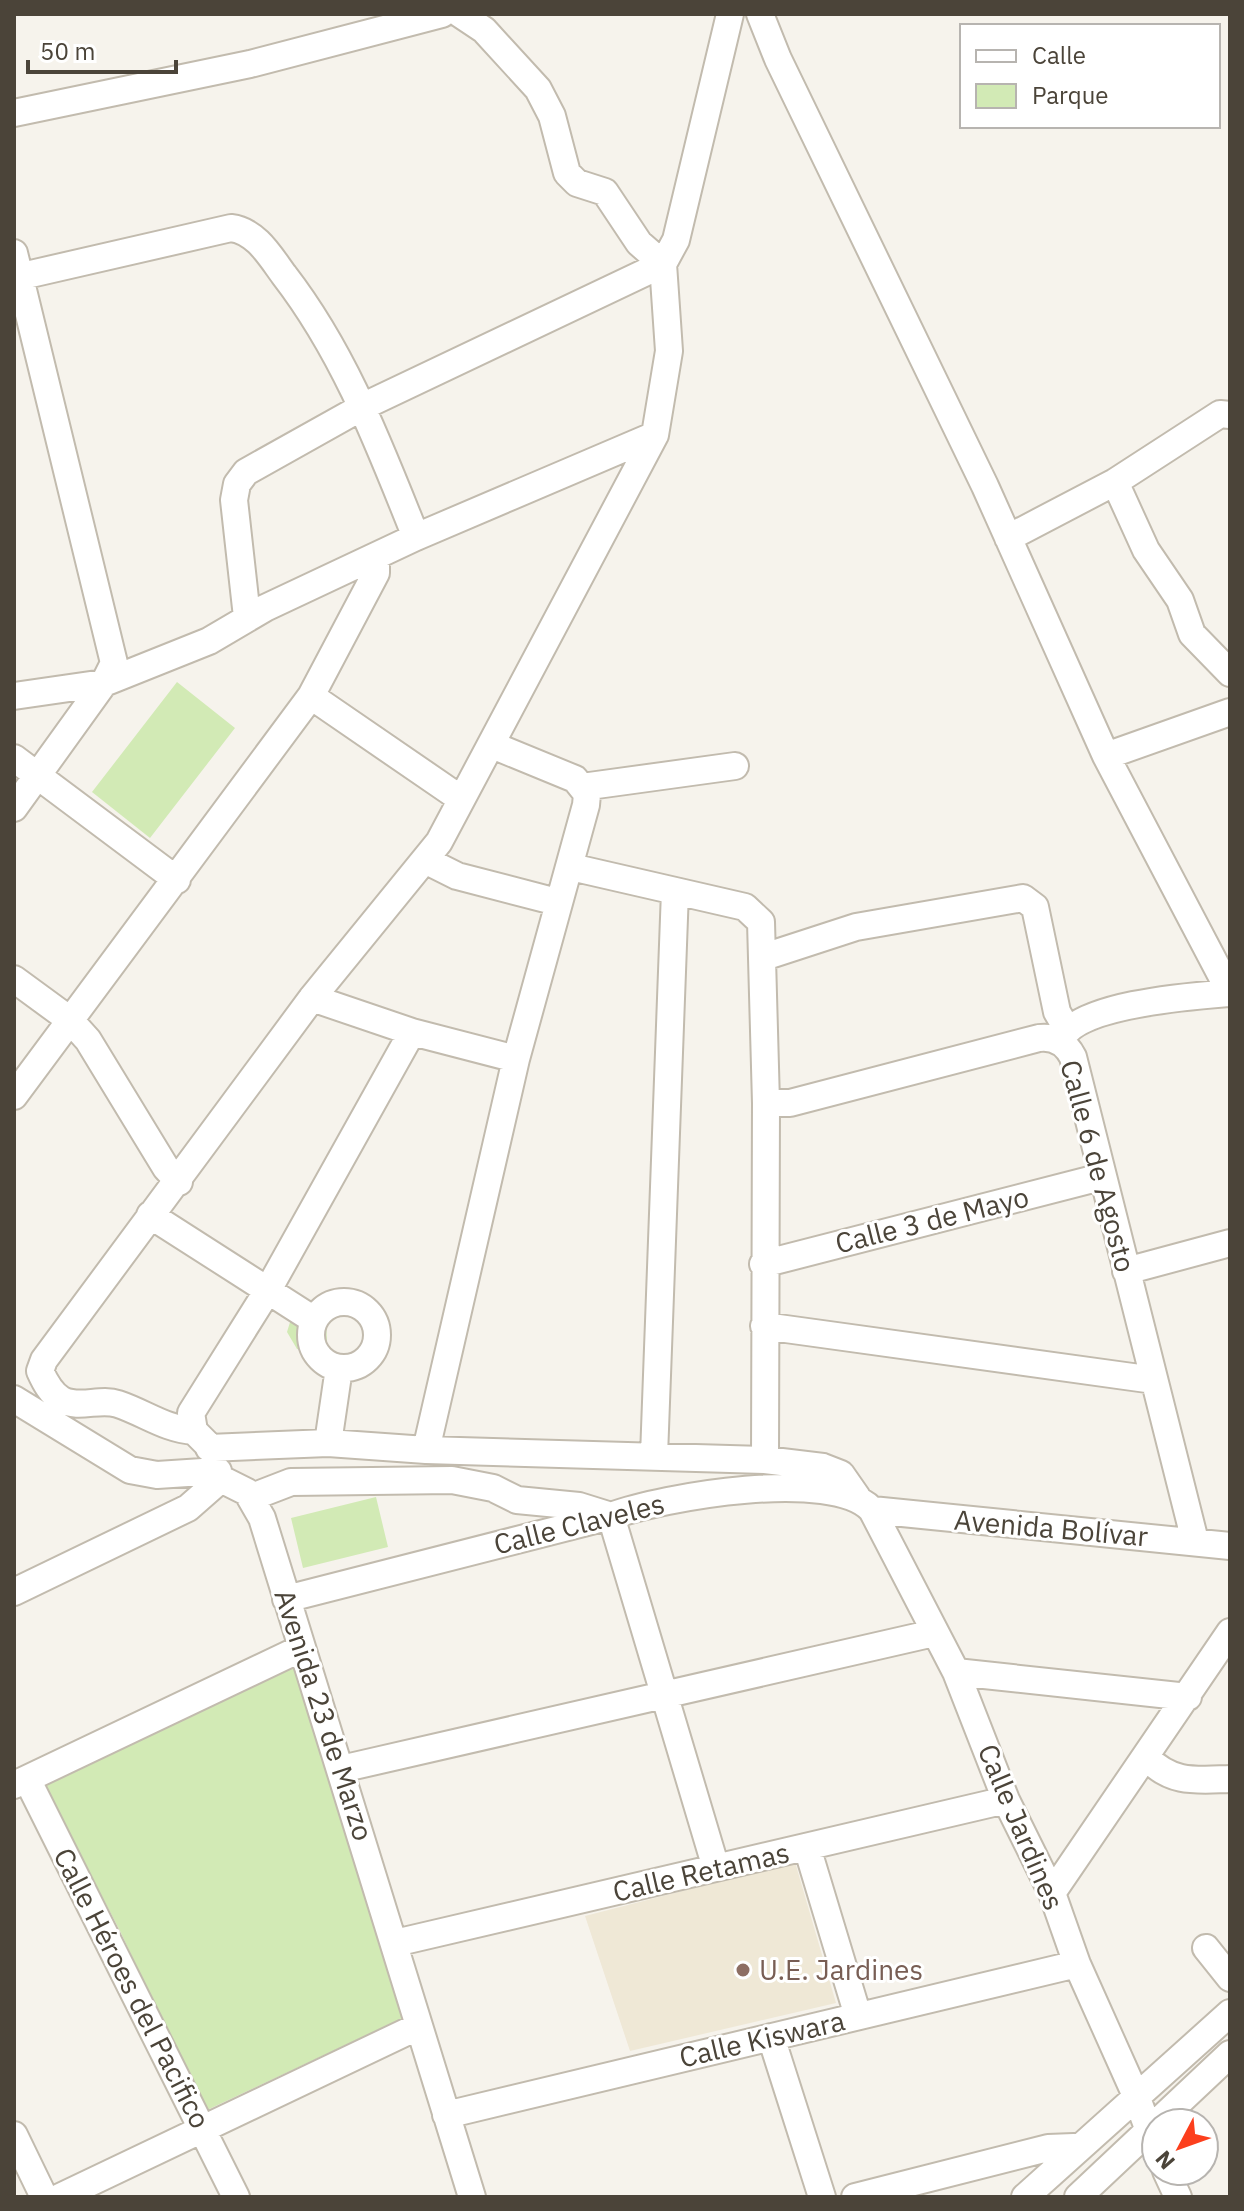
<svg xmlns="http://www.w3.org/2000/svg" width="1244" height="2211" font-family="'IBM Plex Sans',sans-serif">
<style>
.education{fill:#efe8d6}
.green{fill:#d2eab5}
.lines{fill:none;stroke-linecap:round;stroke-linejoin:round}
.minor-casing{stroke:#c2bbae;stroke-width:30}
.minor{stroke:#fff;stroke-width:26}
.education-dot{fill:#8d6e63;stroke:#fff;stroke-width:3}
.labels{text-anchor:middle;stroke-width:6;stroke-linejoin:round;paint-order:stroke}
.street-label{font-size:28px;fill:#4b4439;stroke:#fff}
.education-label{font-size:28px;fill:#785e54;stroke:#fff;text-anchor:start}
</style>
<rect width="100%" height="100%" fill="#f6f3ec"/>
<path class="education" d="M795 1862 836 2003 630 2051 585 1916Z"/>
<path class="green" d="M177 682 235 728 150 838 92 792Z
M291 1319 326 1321 327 1341 310 1352 297 1349 287 1332Z
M376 1497 388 1547 303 1568 291 1518Z
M293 1664 405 2017 205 2111 120 1931 42 1781Z"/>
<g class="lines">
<defs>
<path id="minor" d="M760 14 778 59 985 486 1106 756 1230 992
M14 113 250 64 442 14
M14 253 114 663 104 683 14 696
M22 276 231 228C256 231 270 256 284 275 345 354 379 445 416 537
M1115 482 1146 550 1180 600 1192 634 1230 673
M1008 538 1115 482 1220 414 1230 415
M247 617 234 500 237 484 246 472 364 406 663 264 639 243 605 192 577 183 567 173 552 116 538 89 484 30 460 14
M311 696 461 799
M1106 756 1230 712
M14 758 177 880
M582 787 735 766
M14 808 104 683 209 641 265 608 416 537 655 435 669 351 663 264 676 240 730 14
M425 860 457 876 557 902
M571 867 745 907 761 922 766 1103 765 1460
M764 957 856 927 1023 898 1035 907 1057 1012 1067 1029
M14 979 70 1020 88 1040 166 1168 179 1182
M312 998 412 1032 516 1059
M1060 1041C1076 1004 1193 996 1230 993
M14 1096 311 696 376 573V557
M766 1103H790L1039 1038C1054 1036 1066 1043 1073 1057L1195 1541
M150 1215 314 1320
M763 1264 1101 1177
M1126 1271 1230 1243
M311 1335a33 33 0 1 1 66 0a33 33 0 1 1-66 0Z
M764 1326 1154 1380
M14 1399 130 1470 157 1475 218 1471
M194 1431C165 1429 145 1413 118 1404 100 1398 79 1409 62 1400 51 1394 45 1382 40 1371L44 1360 312 998 439 842 655 435
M206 1443 194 1431 191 1413 268 1290 412 1032
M328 1443 339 1368
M209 1448 328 1443 426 1450 765 1460 823 1467 841 1474 857 1497
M426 1450 516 1059 586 805 587 794 575 779 492 745
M654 1456 675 891
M252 1497 291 1482 452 1480 493 1488 517 1500 579 1506 611 1516 716 1868
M872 1510 1230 1546
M14 1592 188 1508 221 1479 247 1492 262 1518 472 2197
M286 1599 611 1516C662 1497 833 1467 872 1510L956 1672 1006 1800 1052 1893 1077 1964 1137 2098 1156 2150
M956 1672 1188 1697
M1147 1758C1172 1784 1196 1780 1230 1779
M341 1769 934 1633
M27 1779 236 2197
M14 1785 302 1648
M807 1847 858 2016
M1052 1893 1230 1632
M395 1943 1006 1800
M1206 1948 1230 1978
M771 2037 822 2197
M446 2115 1077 1964
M14 2135 44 2197
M1166 2171 1178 2197
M60 2197 419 2026
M855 2197 1048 2148 1074 2147 1077 2150
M1025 2197 1230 2013
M1078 2197 1230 2054"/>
</defs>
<use href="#minor" class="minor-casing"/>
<use href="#minor" class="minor"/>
</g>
<circle class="education-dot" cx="743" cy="1970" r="8"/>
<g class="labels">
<g class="street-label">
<text transform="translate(1098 1166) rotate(75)" y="10">Calle 6 de Agosto</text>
<text transform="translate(932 1220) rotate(-14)" y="10">Calle 3 de Mayo</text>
<text transform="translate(579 1524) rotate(-14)" y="10">Calle Claveles</text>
<text transform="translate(1051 1528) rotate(5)" y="10">Avenida Bolívar</text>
<text transform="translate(324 1715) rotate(72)" y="10">Avenida 23 de Marzo</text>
<text transform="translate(1021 1827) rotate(67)" y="10">Calle Jardines</text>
<text transform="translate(701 1872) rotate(-13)" y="10">Calle Retamas</text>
<text transform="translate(132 1988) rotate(63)" y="10">Calle Héroes del Pacifico</text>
<text transform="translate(762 2039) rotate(-13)" y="10">Calle Kiswara</text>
</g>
<g class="education-label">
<text x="759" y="1980">U.E. Jardines</text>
</g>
</g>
<rect width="1244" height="2211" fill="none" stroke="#4b4439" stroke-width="32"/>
<rect x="960" y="24" width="260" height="104" fill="#ffffff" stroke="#b7b4b0" stroke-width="2"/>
<rect x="976" y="50" width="40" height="12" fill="#ffffff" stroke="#b7b4b0" stroke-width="2"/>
<text x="1032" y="64" font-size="24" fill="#4b4439">Calle</text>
<rect x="976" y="84" width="40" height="24" fill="#d2eab5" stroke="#b7b4b0" stroke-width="2"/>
<text x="1032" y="104" font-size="24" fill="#4b4439">Parque</text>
<g transform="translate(1180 2147) rotate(229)"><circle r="38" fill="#ffffff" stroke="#b7b4b0" stroke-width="2"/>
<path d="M0-6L14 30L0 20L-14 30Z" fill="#fc3f1d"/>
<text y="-12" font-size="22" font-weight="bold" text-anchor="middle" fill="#4b4439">N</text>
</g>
<path d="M28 60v12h148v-12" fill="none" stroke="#4b4439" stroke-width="4"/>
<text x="40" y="60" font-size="24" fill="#4b4439" stroke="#ffffff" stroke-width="6" paint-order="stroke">50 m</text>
</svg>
